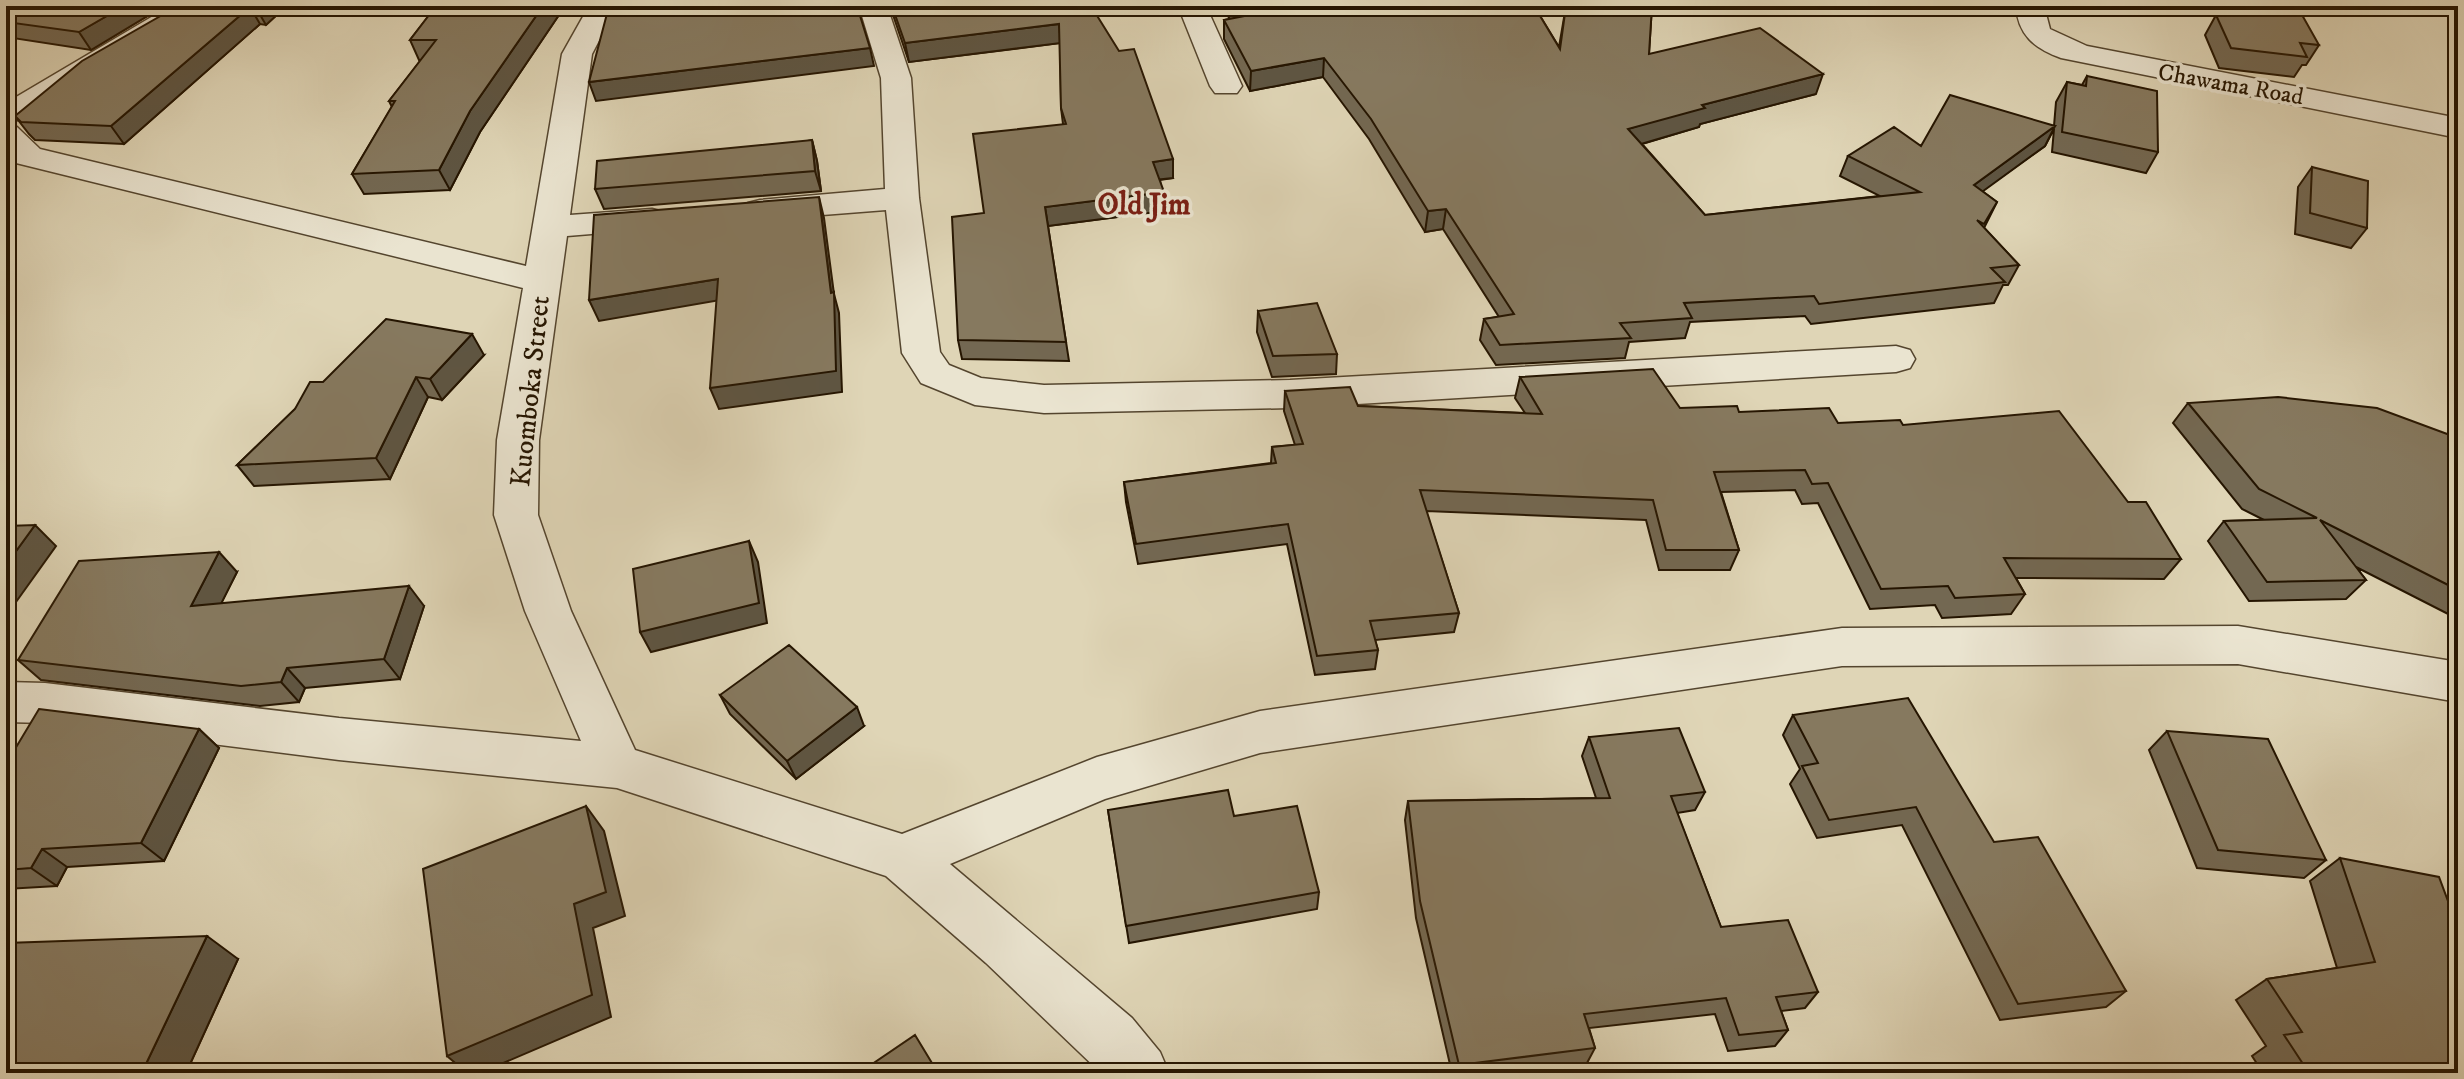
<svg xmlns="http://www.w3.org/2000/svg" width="2464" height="1079" font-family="'IM FELL DW Pica',serif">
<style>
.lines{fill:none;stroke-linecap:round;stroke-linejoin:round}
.street-casing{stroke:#54452e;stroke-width:3}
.street{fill:#eae4d0;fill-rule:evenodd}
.wall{fill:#736852;stroke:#251501;stroke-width:2}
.shaded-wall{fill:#5e5542;stroke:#251501;stroke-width:2}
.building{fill:#86795f;stroke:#251501;stroke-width:2}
.labels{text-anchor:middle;stroke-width:7;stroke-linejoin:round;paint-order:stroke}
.far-street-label{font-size:24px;fill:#251501;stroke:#eae4d0}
.street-label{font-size:28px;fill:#251501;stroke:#eae4d0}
.far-district-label{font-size:30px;font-weight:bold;fill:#7a1f14;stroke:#eae4d0}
</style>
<rect width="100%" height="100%" fill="#dfd5b6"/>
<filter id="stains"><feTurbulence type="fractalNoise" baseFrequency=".0025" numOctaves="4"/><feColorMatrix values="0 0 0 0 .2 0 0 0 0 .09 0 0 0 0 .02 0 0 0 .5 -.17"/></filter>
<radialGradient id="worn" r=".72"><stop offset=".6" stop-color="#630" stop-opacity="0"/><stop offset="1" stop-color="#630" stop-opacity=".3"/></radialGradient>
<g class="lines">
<defs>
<path id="street" d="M170 6H205L201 12 9 125 17 127 40 149 526 266 562 54 589 6H617L592 54 570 215 652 209 664 212 669 219 664 226 652 229 567 236 539 440 538 515 571 611 635 750 902 834 1097 757 1260 711 1842 628 2238 626 2458 662V702L2238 664 1842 666 1260 753 1105 799 950 864 1132 1018 1160 1052 1169 1073H1101L986 963 886 876 617 788 339 760 45 723 6 722V682L45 683 339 718 581 741 525 611 494 515 497 440 523 288 16 163 6 153V103Z
M859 6H887L911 78 919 198 940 352 949 365 981 378 1044 385 1290 380 1896 346 1910 350 1915 359 1910 368 1896 372 1290 408 1044 413 975 405 921 383 902 353 886 210 760 220 748 217 743 210 748 203 760 200 885 189 881 78Z
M1178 6H1206L1242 86 1237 93H1215L1210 86Z
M2016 6H2044L2050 29 2087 46 2458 118V138L2061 58C2034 48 2018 35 2016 6Z"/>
</defs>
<use href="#street" class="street-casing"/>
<use href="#street" class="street"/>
</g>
<path class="wall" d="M6 6H164L91 50 6 37Z
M178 6H304L296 13 280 12 266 25 260 24 124 144 35 140 29 134 15 116Z
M392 6H565L480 132 450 190 364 194 352 174 392 107 389 101 421 60H419L410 40 434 9Z
M890 6H1091L1173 178 1160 180 1164 211 1048 226 1069 361 962 359 958 340 984 213 1063 124 1061 108 1060 43 909 62Z
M1220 6H1534L1559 47 1566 6H1652L1649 54 1816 94 1700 124 1699 127 1642 144 1705 215 1880 196 1840 176 1848 156 2054 126 2056 102 2067 82 2082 85 2087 76 2158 152 2146 173 2052 152 2054 129 2045 146 1982 191 1997 202 1984 228 2019 265 2008 285H2003L1994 303 1811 324 1805 316 1690 322 1685 338 1629 342 1625 358 1496 365 1480 340 1484 319 1499 317 1443 229 1425 232 1369 139 1323 77 1250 91 1224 39V20L1230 19Z
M2216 15 2319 45 2306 65H2302L2294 77 2219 68 2205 35Z
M812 140 817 161 821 191 604 209 595 189Z
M2312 167 2367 228 2351 248 2295 234 2298 187Z
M1258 311 1337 354 1336 374 1272 377 1257 332Z
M484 355 442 400 428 397 390 479 254 486 237 465 323 382Z
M1520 377 1680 408 1739 412 1838 423 1903 425 2128 502 2181 559 2164 579 2016 578 2025 594 2011 614 1942 618 1935 605 1870 609 1818 503 1802 504 1795 490 1721 492 1739 550 1730 570H1659L1646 520 1426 511 1459 613 1454 632 1375 640 1378 650 1375 669 1315 675 1287 544 1138 564 1126 502 1124 482 1271 463 1272 447 1295 445 1284 411 1285 391 1358 406 1525 413 1515 398Z
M2188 403 2458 438V619L2356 567 2366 580 2346 599 2249 601 2208 541 2224 521 2264 520 2242 509 2173 423Z
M237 572 221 603 424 606 400 679 305 688 299 702 260 706 41 680 18 660Z
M720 695 864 726 796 779 730 714Z
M1793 715 1994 842 2126 991 2106 1007 2000 1020 1902 825 1817 838 1790 784 1800 769 1783 735Z
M199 729 219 748 164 861 67 867 57 886 6 889V764Z
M2167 731 2326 860 2304 878 2197 868 2149 750Z
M1589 737 1705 792 1695 810 1677 813 1721 927 1818 992 1805 1008 1781 1011 1788 1030 1775 1046 1728 1051 1715 1014 1589 1028 1595 1048 1587 1063 1508 1073H1452L1416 918 1405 820 1408 801 1596 798 1582 756Z
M1108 810 1234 816 1319 892 1317 909 1129 943Z
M2340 858 2458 1073H2263L2252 1056 2266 1046 2236 1000 2267 979 2337 968 2310 881Z
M6 943 238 959 186 1073H6Z"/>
<path class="shaded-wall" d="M124 6H164L91 50 79 32Z
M258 6H277L280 12 266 25 256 8Z
M292 6H304L296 13Z
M543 6H565L480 132 450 190 439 170 470 111Z
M250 7 260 24 124 144 111 126Z
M1059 24 1061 43 909 62 905 43Z
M870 48 874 66 596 101 589 82Z
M1324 58 1323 77 1250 91 1251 71Z
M1823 74 1816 94 1700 124 1699 127 1624 149 1628 129 1702 105Z
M2055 126 2045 146 1964 205 1974 185Z
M812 140 817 161 821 191 815 171Z
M1173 159V178L1154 180 1153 162Z
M1164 192V211L1048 226 1045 207Z
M819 197 824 218 834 294 839 313 842 392 719 409 710 388 831 293Z
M1446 209 1443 229 1425 232 1428 211Z
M718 279 726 299 599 321 589 300Z
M472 334 484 355 442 400 430 379Z
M416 377 428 397 390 479 376 458Z
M35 525 56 546 6 616V565Z
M749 541 758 562 767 623 651 652 640 632Z
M219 552 237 572 210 626 191 606Z
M409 586 424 606 400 679 384 659Z
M287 668 305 688 299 702 281 682Z
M857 707 864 726 796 779 787 761Z
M199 729 219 748 164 861 141 843Z
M586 806 604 831 625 916 593 928 611 1017 480 1073H467L447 1056Z
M42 849 67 867 57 886 31 868Z
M207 936 238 959 186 1073H158L145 1066Z"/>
<path class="building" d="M6 6H124L79 32 6 22Z
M178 6H258L256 8 250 7 111 126 21 122 15 116 82 61Z
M436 6H543L470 111 439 170 352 174 395 101H389L436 40H410Z
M609 6H857L870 48 589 82Z
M892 6H1091L1119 51 1134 49 1173 159 1153 162 1164 192 1045 207 1066 342 958 340 952 217 984 213 973 134 1066 124 1061 108 1059 24 905 43Z
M1235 6H1534L1560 49 1566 6H1652L1649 54 1760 28 1823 74 1702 105 1705 108 1628 129 1705 215 1920 192 1848 156 1894 127 1921 146 1950 95 2055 126 1974 185 1997 202 1984 224 1977 220 2019 265 1991 268 2005 282 1819 304 1814 296 1684 303 1692 318 1620 323 1631 338 1500 345 1484 319 1514 314 1446 209 1428 211 1371 119 1324 58 1251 71 1224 20 1244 16Z
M2228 6H2297L2319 45 2300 43 2307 57 2231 48 2216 15Z
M2087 76 2157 91 2158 152 2062 132 2067 82 2086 86Z
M812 140 815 171 595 189 597 161Z
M2312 167 2368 181 2367 228 2310 213Z
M819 197 831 293 834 292 836 371 710 388 718 279 589 300 594 215Z
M1317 303 1337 354 1273 356 1258 311Z
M386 319 472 334 430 379 416 377 376 458 237 465 295 409 310 382H323Z
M1653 369 1680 408 1737 406 1739 412 1829 408 1838 423 1900 420 1903 425 2059 411 2128 502H2146L2181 559 2004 558 2025 594 1955 598 1948 586 1881 589 1828 483 1812 484 1805 470 1714 472 1739 550H1666L1653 500 1420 490 1459 613 1370 621 1378 650 1317 656 1288 524 1136 544 1124 482 1276 463 1272 447 1303 444 1285 391 1350 387 1358 406 1542 414 1520 377Z
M2278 397 2377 408 2458 438V590L2320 520 2366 580 2267 582 2224 521 2317 518 2259 489 2188 403Z
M35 525 6 565V526Z
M749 541 759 603 640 632 633 569Z
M219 552 191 606 409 586 384 659 287 668 281 682 241 686 18 660 79 561Z
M789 645 857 707 787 761 720 695Z
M1908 698 1994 842 2038 837 2126 991 2018 1004 1916 807 1829 820 1802 766 1818 763 1793 715Z
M39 709 199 729 141 843 42 849 31 868 6 870V764Z
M1679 728 1705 792 1671 796 1721 927 1788 920 1818 992 1776 997 1788 1030 1739 1035 1726 998 1584 1014 1595 1048 1459 1065 1420 901 1408 801 1610 798 1589 737Z
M2167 731 2268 739 2326 860 2218 850Z
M1228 790 1234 816 1297 806 1319 892 1126 926 1108 810Z
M586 806 606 892 574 904 592 995 447 1056 423 869Z
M2340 858 2439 877 2458 928V1073H2309L2284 1035 2302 1032 2267 979 2375 962Z
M207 936 145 1066 6 1070V943Z
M915 1035 938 1073H859Z"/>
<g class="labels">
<g class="far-street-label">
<text transform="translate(2231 84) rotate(10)" y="8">Chawama Road</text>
</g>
<g class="street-label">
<text transform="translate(529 391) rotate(-84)" y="10">Kuomboka Street</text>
</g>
<g class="far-district-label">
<text x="1144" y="214">Old Jim</text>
</g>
</g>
<rect width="2464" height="1079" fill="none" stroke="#dfd5b6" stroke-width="32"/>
<rect x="8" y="8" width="2448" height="1063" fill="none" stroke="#251501" stroke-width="4"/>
<rect x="16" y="16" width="2432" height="1047" fill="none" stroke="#251501" stroke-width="2"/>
<rect width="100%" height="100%" filter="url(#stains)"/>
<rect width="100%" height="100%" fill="url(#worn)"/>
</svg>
